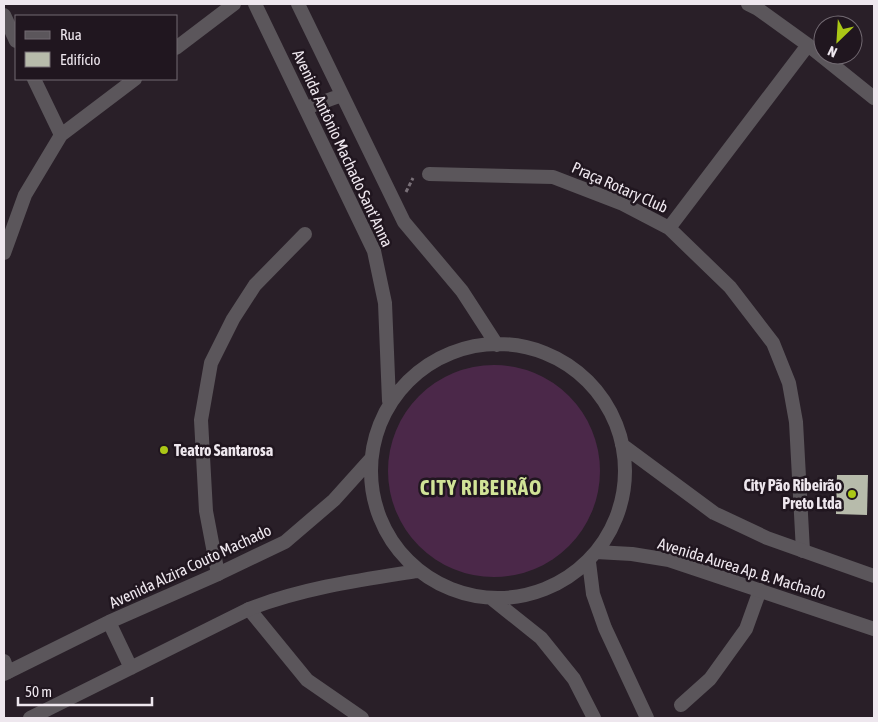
<svg xmlns="http://www.w3.org/2000/svg" width="878" height="722" font-family="'Asap Condensed',sans-serif">
<style>
.green{fill:#4b2849}
.building{fill:#b7bbab}
.lines{fill:none;stroke-linecap:round;stroke-linejoin:round}
.path{stroke:#797078;stroke-width:3;stroke-dasharray:4 2.5;stroke-linecap:butt}
.minor{stroke:#5b565b;stroke-width:14}
.tertiary{stroke:#5b565b;stroke-width:14}
.poi-dot{fill:#abc716;stroke:#20161f;stroke-width:2}
.labels{text-anchor:middle;stroke-width:5;stroke-linejoin:round;paint-order:stroke}
.street-label{font-size:16px;fill:#eee7ee;stroke:#20161f}
.poi-label{font-size:16px;font-weight:bold;fill:#eee7ee;stroke:#20161f;text-anchor:start}
.district-label{font-size:21px;font-weight:bold;letter-spacing:1px;fill:#d1e397;stroke:#20161f}
</style>
<rect width="100%" height="100%" fill="#291f28"/>
<path class="green" d="M388 471a106 106 0 1 1 212 0a106 106 0 1 1-212 0Z"/>
<path class="building" d="M837 475H868L867 515 836 514Z"/>
<g class="lines">
<path class="path" d="M406 192 413 178"/>
<path class="minor" d="M748 4 758 9 808 45 874 98
M4 15 16 41
M176 48 234 4
M34 79 61 135
M429 174 553 177 623 204 669 228 730 287 773 343 789 383 796 422 803 551
M669 228 808 45
M4 253 25 195 61 135 135 79
M218 574 206 511 201 420 211 363 233 319 255 285 305 234
M249 609 307 680 362 718
M4 661 8 672
M681 705 710 679 746 629 760 590"/>
<path class="tertiary" d="M255 4 374 251 385 303 389 401
M298 4 404 222 462 291 497 345
M306 108 342 95
M371 471a127 127 0 1 1 254 0a127 127 0 1 1-254 0Z
M622 445 714 513 767 538 874 576
M596 552 632 554 669 560 874 629
M589 562 593 594 605 628 647 718
M491 598 541 638 574 679 594 718
M109 622 131 668
M4 674 109 622 218 574 285 542 334 500 370 460
M30 718 249 609C303 588 360 580 417 571"/>
</g>
<g class="poi-dot">
<circle cx="164" cy="450" r="5"/>
<circle cx="852" cy="494" r="5"/>
</g>
<g class="labels">
<g class="street-label">
<text transform="translate(343 148) rotate(65)" y="6">Avenida Antônio Machado Sant'Anna</text>
<text transform="translate(620 187) rotate(24)" y="6">Praça Rotary Club</text>
<text transform="translate(190 566) rotate(-25)" y="6">Avenida Alzira Couto Machado</text>
<text transform="translate(742 568) rotate(17)" y="6">Avenida Aurea Ap. B. Machado</text>
</g>
<g class="poi-label">
<text x="174" y="456">Teatro Santarosa</text>
<text x="842" y="491" text-anchor="end">City Pão Ribeirão<tspan x="842" dy="18">Preto Ltda</tspan></text>
</g>
<g class="district-label">
<text x="481" y="495">CITY RIBEIRÃO</text>
</g>
</g>
<rect width="878" height="722" fill="none" stroke="#eee7ee" stroke-width="10"/>
<rect x="15" y="15" width="162" height="65" fill="#20161f" stroke="#726a72"/>
<rect x="25" y="31" width="25" height="8" fill="#5b565b" stroke="#726a72"/>
<text x="60" y="40" font-size="15" fill="#eee7ee">Rua</text>
<rect x="25" y="52" width="25" height="15" fill="#b7bbab" stroke="#726a72"/>
<text x="60" y="65" font-size="15" fill="#eee7ee">Edifício</text>
<g transform="translate(838 40) rotate(205)"><circle r="24" fill="#20161f" stroke="#726a72"/>
<path d="M0-4L9 19L0 12L-9 19Z" fill="#abc716"/>
<text y="-8" font-size="14" font-weight="bold" text-anchor="middle" fill="#eee7ee">N</text>
</g>
<path d="M18 697v8h134v-8" fill="none" stroke="#eee7ee" stroke-width="2.5"/>
<text x="25" y="697" font-size="15" fill="#eee7ee" stroke="#20161f" stroke-width="4" paint-order="stroke">50 m</text>
</svg>
